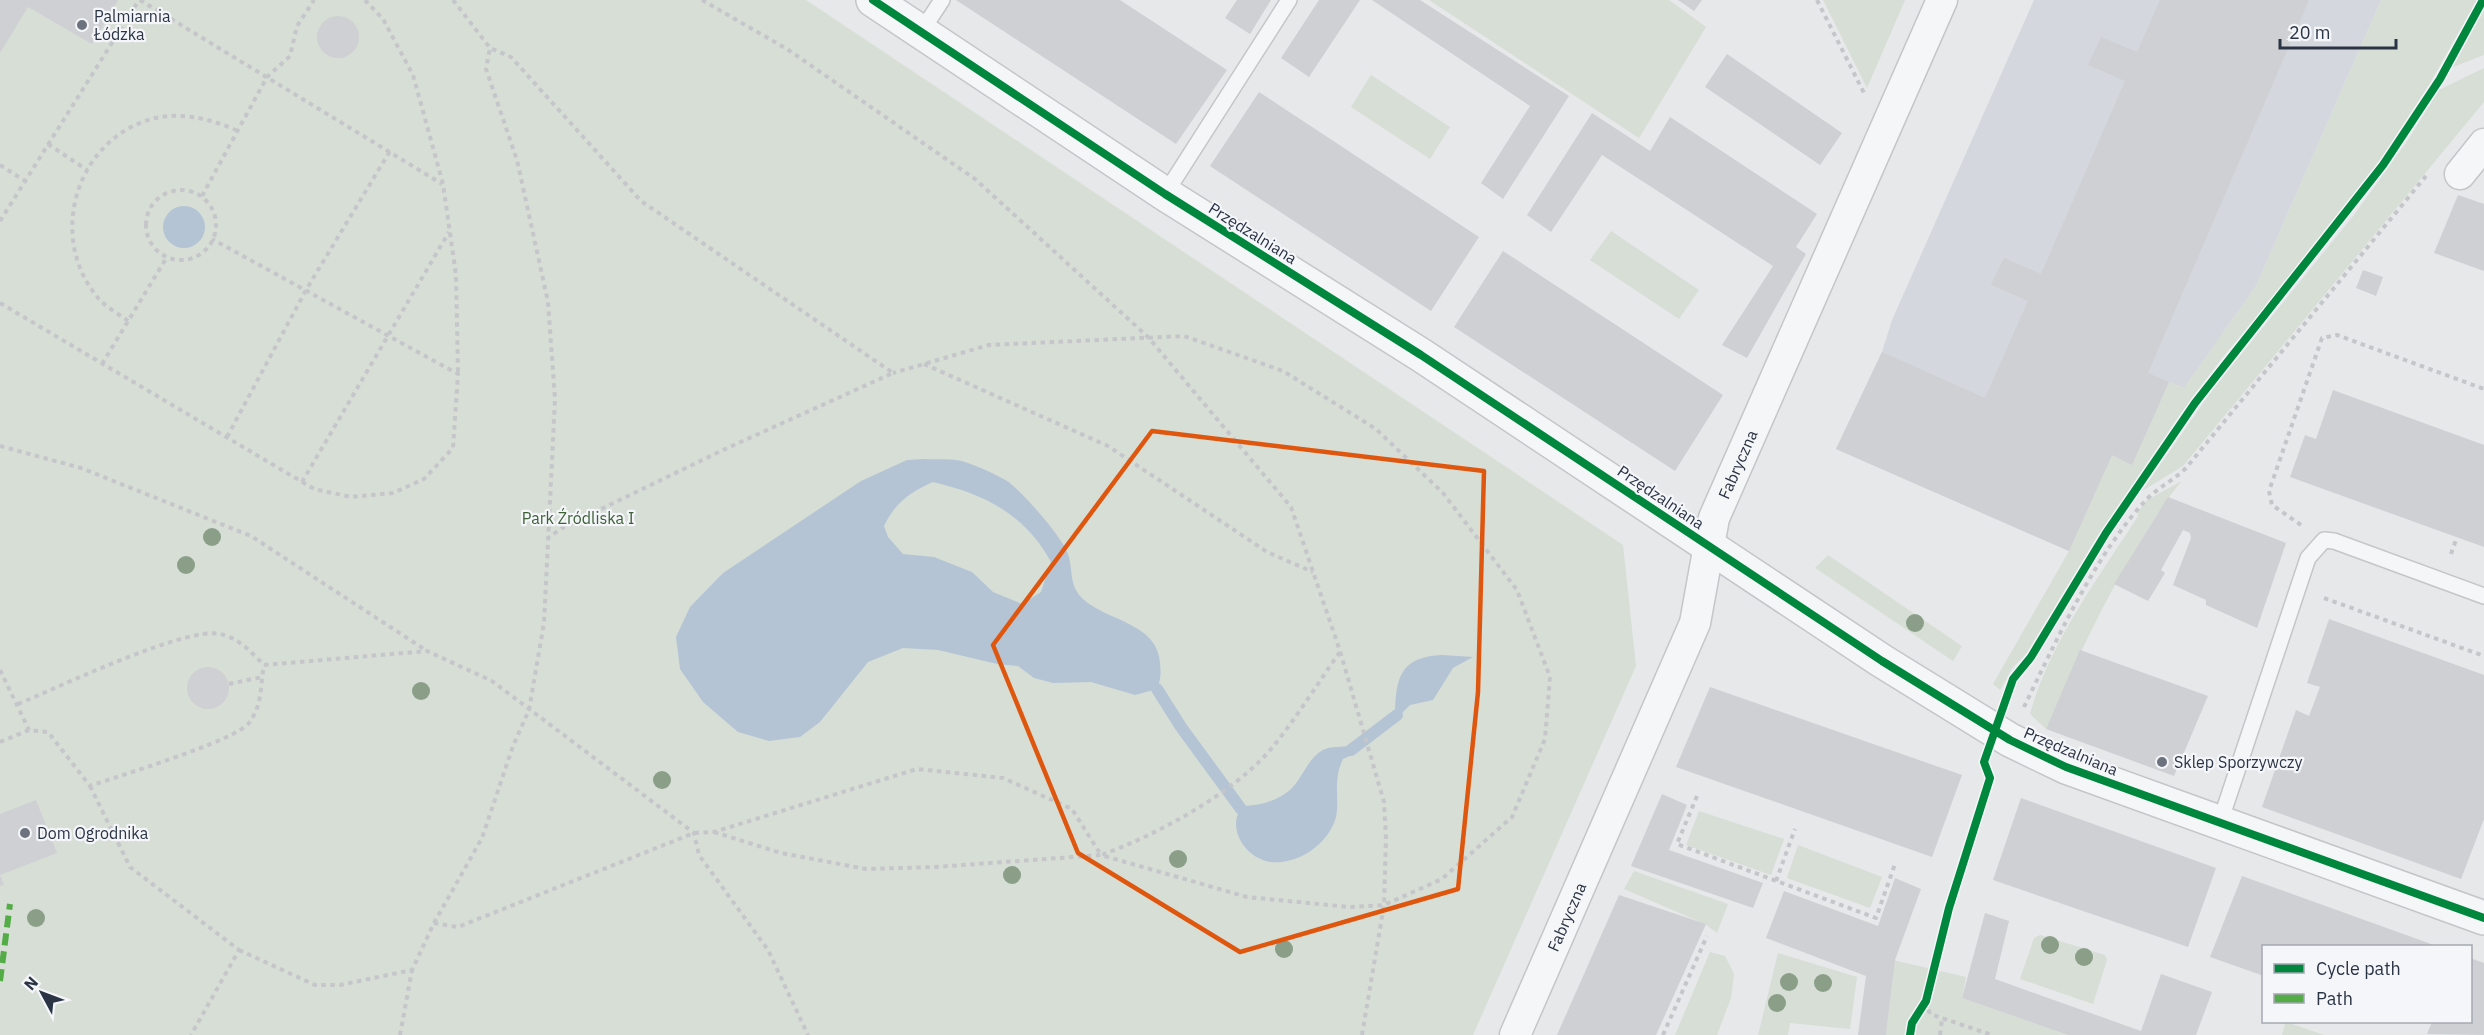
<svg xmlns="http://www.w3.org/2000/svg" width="2484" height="1035" font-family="'IBM Plex Sans',sans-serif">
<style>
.built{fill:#d4d7dd}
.green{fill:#d6ded6}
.water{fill:#b4c4d5;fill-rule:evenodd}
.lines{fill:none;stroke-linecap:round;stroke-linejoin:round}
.stream{stroke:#b4c4d5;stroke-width:12}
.building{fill:#ced0d3}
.service-casing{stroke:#c4c6c8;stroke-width:18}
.minor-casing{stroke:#c4c6c8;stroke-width:33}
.tertiary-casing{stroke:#c4c6c8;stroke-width:36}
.path{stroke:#c5c6ca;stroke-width:4;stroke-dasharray:4.5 4.5;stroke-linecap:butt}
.service{stroke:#f5f6f7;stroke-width:15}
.minor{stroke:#f5f6f7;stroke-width:30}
.tertiary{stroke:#f5f6f7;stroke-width:33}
.quiet{stroke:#54ac47;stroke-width:6;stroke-dasharray:12 6;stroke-linecap:butt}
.cycleway-casing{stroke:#f4f6f9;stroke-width:11}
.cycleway{stroke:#00873e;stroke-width:8}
.tree{fill:#8a9e88}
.marked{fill:none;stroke:#df570f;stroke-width:4.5;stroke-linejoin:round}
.poi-dot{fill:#6c737f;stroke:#f4f6f9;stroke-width:2}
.labels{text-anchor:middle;stroke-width:4.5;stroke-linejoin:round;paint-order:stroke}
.poi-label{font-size:16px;fill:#2b3445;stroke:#f4f6f9;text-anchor:start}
.street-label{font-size:16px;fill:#2b3445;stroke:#f4f6f9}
.park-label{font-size:16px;fill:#3f6138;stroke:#f4f6f9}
</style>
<rect width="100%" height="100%" fill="#e6e8ea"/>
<path class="built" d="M2034 0H2381L2256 286 2184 388 2169 382 2132 465 2113 455 2069 551 1836 449 1882 352 1892 320Z"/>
<path class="green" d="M0 0H806L1623 545 1636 666 1473 1035H0Z
M1429 0H1669L1706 27 1639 138Z
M1823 0H1905L1867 88Z
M2381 0H2477L2430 83 2386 151 2319 242 2222 358 2181 413 2095 540 2026 654 2013 667 2000 690 1993 684 2069 551 2112 455 2132 465 2169 382 2184 388 2256 286Z
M2484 10V55L2453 67V64Z
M2484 68V102L2183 466 2142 491 2213 389 2354 215 2408 140 2439 90Z
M1371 75 1450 127 1430 159 1351 107Z
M1611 231 1699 290 1679 319 1590 260Z
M2182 481C2165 500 2152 523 2138 545 2102 604 2074 665 2046 729L2030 714C2050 642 2098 579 2138 516V512L2147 500Z
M1828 555 1962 646 1953 661 1815 568Z
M1699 811 1784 839 1771 875 1686 845Z
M1798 845 1882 877 1870 908 1787 878Z
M1634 871 1728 904 1717 933 1705 924 1624 889Z
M2040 935 2105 955 2107 960 2093 1004 2020 979 2034 938Z
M1710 952 1725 956 1734 974 1731 998 1717 1035H1675Z
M1778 953 1857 977 1850 1029 1790 1023 1788 1035H1758Z
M1893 960 1966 977 1962 998 2068 1035H1886L1893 977Z
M2286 1022 2324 1035H2282Z"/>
<path class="water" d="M163 227a21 21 0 1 1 42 0a21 21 0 1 1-42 0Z
M924 459C937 460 953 458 965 462 978 466 995 474 1007 481 1021 490 1063 538 1068 554 1073 569 1069 584 1081 597 1104 621 1158 622 1160 663 1161 673 1161 679 1157 689L1135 695 1091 682 1053 683 1034 678 1018 666 997 664 938 650 903 648 868 662 820 722 800 737 769 741 738 732 703 702 680 669 676 637 690 607 723 573 861 481 907 460ZM933 482C984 494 1025 514 1051 562L1041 592 1022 604 993 592 972 572 934 557 903 554 888 537 884 526C895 503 910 492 933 482Z
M1442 655 1473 657 1453 668 1433 700 1410 705 1398 717 1395 713C1396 676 1401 657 1442 655Z
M1351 746 1352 755 1343 759C1331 783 1342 805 1334 823 1324 847 1296 865 1270 862 1245 858 1225 827 1243 806 1262 806 1285 799 1297 782 1305 771 1310 757 1323 750 1330 746 1343 747 1351 746Z"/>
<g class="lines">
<path class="stream" d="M1157 689 1181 727 1241 809
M1351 750 1397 715"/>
</g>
<path class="building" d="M0 0H118L92 44 28 7 0 53Z
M956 0H1120L1227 70 1176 144Z
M1237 0H1271L1250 34 1225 18Z
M1319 0H1360L1309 77 1281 58Z
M1372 0H1420L1569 96 1503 199 1481 183 1530 106Z
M1678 0H1702L1694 11Z
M2160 0H2309L2148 373 2169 382 2132 465 2112 455 2069 551 1836 449 1882 352 1985 398 2028 301 1991 285 2004 258 2041 274 2125 81 2088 65 2101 37 2137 52Z
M317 37a21 21 0 1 1 42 0a21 21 0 1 1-42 0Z
M1727 54 1842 133 1820 165 1705 87Z
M1259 92 1479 237 1431 311 1210 166Z
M1592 113 1650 151 1670 117 1817 214 1796 247 1806 254 1747 358 1722 345 1773 266 1602 155 1551 232 1527 215Z
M2458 195 2484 204V271L2434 253Z
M1503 251 1723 395 1675 471 1454 327Z
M2363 270 2383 277 2376 296 2356 288Z
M2333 390 2484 445V547L2290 477 2305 435 2316 439Z
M2168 497 2286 543 2257 628 2206 605V600L2173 585 2191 538 2190 533 2183 530 2161 570 2165 573 2148 601 2114 584Z
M2329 619 2484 675V819L2461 879 2262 807 2296 710 2309 716 2320 687 2307 683Z
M2080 650 2208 696 2174 776 2046 729Z
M187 688a21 21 0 1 1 42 0a21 21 0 1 1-42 0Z
M1710 687 1962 775 1932 857 1676 767Z
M1662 794 1687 805 1669 850 1763 883 1753 908 1631 866Z
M2021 798 2216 868 2188 947 1993 880Z
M36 800 57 853 0 875 4 885 0 886V814Z
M2242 876 2431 944 2430 946H2264V976L2210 957Z
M1895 878 1921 889 1895 960 1886 1035H1858L1866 976 1766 938 1784 891 1878 926Z
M1619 895 1706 924 1656 1035H1557Z
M1985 913 2009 921 1995 979 2141 1031 2161 974 2212 992 2196 1035H2068L1962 998Z
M2470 958 2484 963V1035L2427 1034 2432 1022H2470Z"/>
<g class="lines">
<defs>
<path id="service" d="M921 32 942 0
M1165 194 1289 0
M2220 822 2308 558 2324 540 2334 541 2484 596"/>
<g id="minor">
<path d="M2460 174 2484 144"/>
<path id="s1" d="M1515 1035 1695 623 1714 518 1942 0"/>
</g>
<path id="tertiary" d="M873 0 1165 194 1421 355 1882 661 2010 740 2066 767 2484 918"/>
</defs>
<use href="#service" class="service-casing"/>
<use href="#minor" class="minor-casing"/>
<use href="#tertiary" class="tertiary-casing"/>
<path class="path" d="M140 0 442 184
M365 0 383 19 413 75 443 184 456 275 458 373
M453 0 490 48
M702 0 787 49 975 179 1148 337 1291 507 1340 651 1384 802 1386 838 1384 905 1362 1035
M1817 0 1864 93
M48 144 87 170
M0 165 25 181
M146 225a35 35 0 1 1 70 0a35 35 0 1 1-70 0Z
M202 196 267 77 290 56 297 26 314 0
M0 221 139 0
M0 303 314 489 351 497 393 493 424 479 453 448 458 374 212 239
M128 321C119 314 107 308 99 299 49 242 72 147 145 121 176 110 209 118 238 131
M102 364 167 257
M924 364 1108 446 1267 552 1313 572
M227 437 306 290 390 151
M0 446 81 468 251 536 427 651
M302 482 449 232
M2301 525 2272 505 2269 491 2322 338 2337 335 2484 389
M2451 554 2457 537
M2324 598 2484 656
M0 670 29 730
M229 684 262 677
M18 704C57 688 186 626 220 634 239 638 251 652 264 665L427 651 492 681 694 833 699 855 768 950 808 1035
M2024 707C2056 641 2096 553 2147 499 2159 487 2174 480 2186 468L2426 176
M0 742 29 730 48 732 90 786C118 776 235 741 249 723 263 704 260 686 264 665
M90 786 130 867 239 950 191 1035
M1697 796 1677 844 1876 918 1895 864
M714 832 781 853 866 869 935 867 1101 855 1247 897 1349 907 1384 905 1442 879 1512 817 1545 739 1550 677 1517 590 1443 493 1376 429 1283 371 1184 336 989 345 893 373
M1776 881 1795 829
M434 923 482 838 513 746 529 710 544 623 555 399 548 302 517 160 486 69 490 48 511 57 641 201 893 373 723 450 564 527 549 537
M239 950 315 985H340L412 970 434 923 458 927 694 833 714 832 917 769 1003 778 1072 809 1101 855C1155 836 1234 793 1271 749 1296 719 1317 684 1340 652
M1926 1001 1930 1014 1992 1035
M400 1035 412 970
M1663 1035 1707 936
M1940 1035 1942 1019"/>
<use href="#service" class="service"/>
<use href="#minor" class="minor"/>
<use href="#tertiary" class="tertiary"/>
<path class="quiet" d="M0 981 10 904"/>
<defs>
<path id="cycleway" d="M873 0 1165 194 1421 355 1882 661 2010 740 2066 767 2484 918
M1910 1035 1912 1023 1926 1001 1949 908 1990 778 1984 762 2013 679 2031 657 2106 533 2195 403 2383 165 2440 79 2483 0"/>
</defs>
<use href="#cycleway" class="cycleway-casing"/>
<use href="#cycleway" class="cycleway"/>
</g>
<g class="tree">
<circle cx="212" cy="537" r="9"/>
<circle cx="186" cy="565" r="9"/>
<circle cx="1915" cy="623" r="9"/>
<circle cx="421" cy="691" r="9"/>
<circle cx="662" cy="780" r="9"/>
<circle cx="1178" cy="859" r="9"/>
<circle cx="1012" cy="875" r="9"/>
<circle cx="36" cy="918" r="9"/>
<circle cx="2050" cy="945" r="9"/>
<circle cx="1284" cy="949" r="9"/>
<circle cx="2084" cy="957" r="9"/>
<circle cx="1789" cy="982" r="9"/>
<circle cx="1823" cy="983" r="9"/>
<circle cx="1777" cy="1003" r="9"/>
</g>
<path class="marked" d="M1152 431 1484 471 1478 692 1458 889 1240 952 1078 853 993 645Z"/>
<g class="poi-dot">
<circle cx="82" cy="25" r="6"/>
<circle cx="2162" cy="762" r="6"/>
<circle cx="25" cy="833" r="6"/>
</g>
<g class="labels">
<g class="poi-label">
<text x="94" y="22">Palmiarnia<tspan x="94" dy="18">Łódzka</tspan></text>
<text x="2174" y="768">Sklep Sporzywczy</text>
<text x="37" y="839">Dom Ogrodnika</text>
</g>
<g class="street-label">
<text transform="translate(1253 233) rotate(32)" y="6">Przędzalniana</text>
<text dy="6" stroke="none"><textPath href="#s1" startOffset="615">Fabryczna</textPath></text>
<text transform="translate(1661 497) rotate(34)" y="6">Przędzalniana</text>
<text transform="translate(2071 751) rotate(23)" y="6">Przędzalniana</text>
<text dy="6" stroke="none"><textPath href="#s1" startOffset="129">Fabryczna</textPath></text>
</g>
<g class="park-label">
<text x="578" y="524">Park Źródliska I</text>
</g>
</g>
<rect x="2262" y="945" width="210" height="78" fill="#f4f6f9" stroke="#a4a8b1" stroke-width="1.5"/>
<rect x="2274" y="964" width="30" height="9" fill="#00873e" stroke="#a4a8b1" stroke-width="1.5"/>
<text x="2316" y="975" font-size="18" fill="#2b3445">Cycle path</text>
<rect x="2274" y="994" width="30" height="9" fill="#54ac47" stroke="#a4a8b1" stroke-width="1.5"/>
<text x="2316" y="1005" font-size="18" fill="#2b3445">Path</text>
<g transform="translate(42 993) rotate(311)" stroke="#f4f6f9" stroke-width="4.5" paint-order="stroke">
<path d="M0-4.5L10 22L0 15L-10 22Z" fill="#2b3445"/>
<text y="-9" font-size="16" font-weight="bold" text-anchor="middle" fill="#2b3445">N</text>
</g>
<path d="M2280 39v9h116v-9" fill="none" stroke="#2b3445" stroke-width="3"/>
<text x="2289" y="39" font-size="18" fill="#2b3445" stroke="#f4f6f9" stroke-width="4.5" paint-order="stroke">20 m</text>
</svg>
